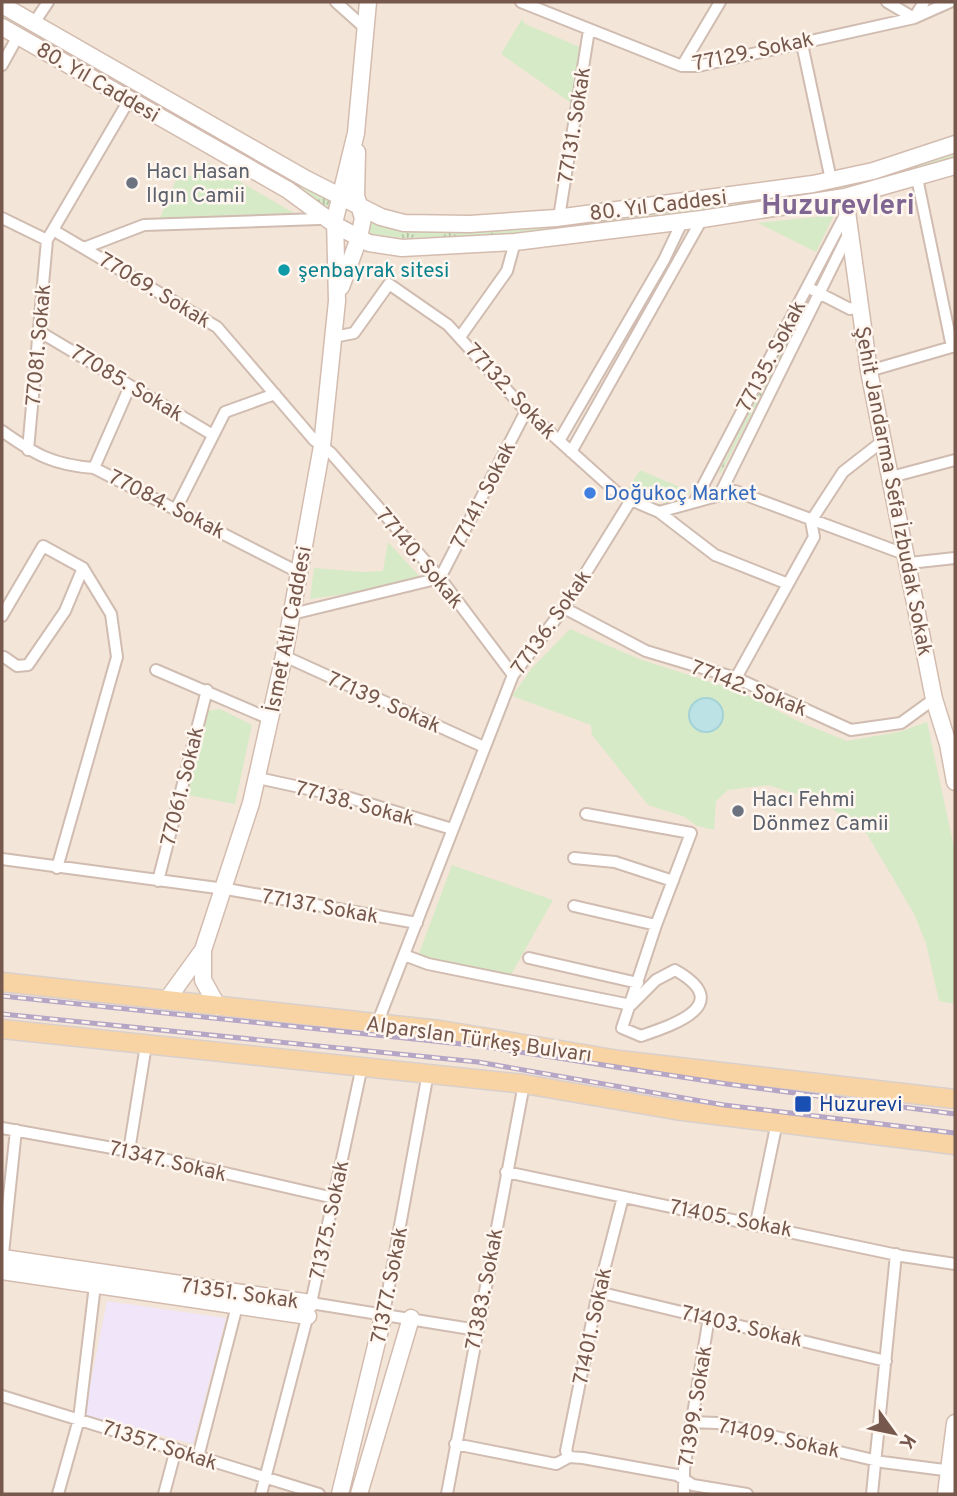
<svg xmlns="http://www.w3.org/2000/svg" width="957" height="1496" font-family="Overpass,sans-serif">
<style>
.residential{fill:#f3e5d7}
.education{fill:#f0e5f9}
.grass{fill:url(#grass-tufts)}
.green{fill:#d7eac7}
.water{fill:#bde2e5;stroke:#a3d2d7;stroke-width:2}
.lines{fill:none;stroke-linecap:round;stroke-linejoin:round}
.street-casing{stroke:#d0bcb1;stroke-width:14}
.secondary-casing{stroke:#d3bcaf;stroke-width:19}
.primary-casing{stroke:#d9d0cd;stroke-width:21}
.street{stroke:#fff;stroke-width:10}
.secondary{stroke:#fff;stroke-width:16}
.primary{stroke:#f8d3a3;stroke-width:18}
.rail-casing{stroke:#b5a6c6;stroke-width:5}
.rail{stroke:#fff7ef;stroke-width:2.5;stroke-dasharray:8;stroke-linecap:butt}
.worship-dot{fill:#6b7280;stroke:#fff7ef;stroke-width:2.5}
.culture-dot{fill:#0f9aa8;stroke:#fff7ef;stroke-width:2.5}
.shop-dot{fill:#3f7fe0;stroke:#fff7ef;stroke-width:2.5}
.transit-dot{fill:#1a4fb4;stroke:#fff7ef;stroke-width:2.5}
.labels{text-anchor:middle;stroke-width:5;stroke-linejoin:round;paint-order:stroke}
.street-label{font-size:21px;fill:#76584d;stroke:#fff7ef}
.worship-label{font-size:21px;fill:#5b616d;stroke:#fff7ef;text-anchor:start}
.culture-label{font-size:21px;fill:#0d838f;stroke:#fff7ef;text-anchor:start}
.shop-label{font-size:21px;fill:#366cbe;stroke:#fff7ef;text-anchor:start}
.transit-label{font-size:21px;fill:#164399;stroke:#fff7ef;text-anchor:start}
.district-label{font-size:28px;font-weight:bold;fill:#7f6592;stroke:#fff7ef}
</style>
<defs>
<pattern id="grass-tufts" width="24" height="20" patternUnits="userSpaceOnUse" patternTransform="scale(1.75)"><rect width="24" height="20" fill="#d7eac7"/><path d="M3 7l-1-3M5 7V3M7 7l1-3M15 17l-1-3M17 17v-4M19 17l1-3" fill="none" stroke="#b3c0a4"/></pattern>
</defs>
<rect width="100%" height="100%" fill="#fcf3e8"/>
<path class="residential" d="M2 2H955V1494H2Z"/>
<path class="education" d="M107 1301 226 1318 193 1444 84 1415Z"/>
<path class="grass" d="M2 13 333 196 329 211 2 19Z
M955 151V158L864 187 533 234 402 238 367 233 370 220 405 231 460 233 534 228 630 216Z
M810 293 813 295 721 473 719 472Z"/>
<path class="green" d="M522 19 525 24 580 47 571 103 501 54Z
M206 162 299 216 159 220 179 172 191 176 201 170Z
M834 215 816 252 758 223Z
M640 470 691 492 669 505 627 491Z
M388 542 420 577 416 584 310 599 314 568 363 572 383 571Z
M570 629 639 659 739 691 800 722 847 741 899 732 927 722 955 852V1004L939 1001 926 943 914 914 867 834 824 803 768 785 728 790 716 801 714 830 697 826 685 817 648 805 592 735 591 725 512 696 532 668Z
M220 709 252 725 235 804 187 795 205 711Z
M452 865 553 900 508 980 418 956Z"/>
<path class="water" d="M689 715a17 17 0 1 1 34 0a17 17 0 1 1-34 0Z"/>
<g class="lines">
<defs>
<path id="street" d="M336 2 365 28
M521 2 682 66H698L914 18 950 2
M887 2 914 18 924 2
M34 23 48 2
M802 44 831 180
M2 65 18 36
M682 66 720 2
M917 178 952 347
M2 218 47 240
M556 218 560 211 589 30
M53 230 217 327 314 440 331 453 440 578 513 675
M84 248 144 225 319 219 324 214
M813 290 850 309 859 307
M40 332 213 435
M334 337 354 333 389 284 448 325 526 411 615 491 631 500
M460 337 507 271 515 242
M869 371 955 346
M2 431C36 455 53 465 94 468L300 573
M559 441 664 260 683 220
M28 450 47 240 129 100
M571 452 702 219
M94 468 130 386
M891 477 955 460
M720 494 848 235
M696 499 846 213
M177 507 225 412 275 394
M659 512 715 555 788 584
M909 563 955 558
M440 578 526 411
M564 608 646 651 736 678 851 730 901 723 934 699
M292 614 440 578
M2 616 43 546 83 568 111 614 117 657 57 868
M284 656 484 747
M4 657 17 666 28 665 65 611 83 568
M156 670 270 719
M736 678 814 537 811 521 843 472 884 440
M258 778 350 798 452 829
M574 858 615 862 673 881
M2 859 232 890 417 923
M158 881 207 690
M574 906 656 925
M404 955 428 964 631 1005 656 980 675 970C735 1004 676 1024 641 1036L622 1028 656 925 691 833 586 814
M529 958 638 983
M377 1024 513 675 564 608 631 500 659 512 735 491 907 555
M2 1128 129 1151 334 1198
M129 1151 146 1045
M506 1172 902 1256 955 1264
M756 1223 777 1122
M2 1263 16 1130
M598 1292 886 1361
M311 1303 477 1330
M384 1313 428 1073
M2 1396 319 1494
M691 1422 717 1423 882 1462 952 1471
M455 1444 556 1464 569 1457 583 1458 677 1475 693 1485 747 1494
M198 1457 237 1306
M569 1457 566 1451 597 1297 623 1197
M58 1494 79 1419 95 1285
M164 1494 176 1449
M261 1494 311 1303 362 1066
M447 1494 524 1084
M684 1494V1469L709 1317
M872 1494 896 1254"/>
<path id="secondary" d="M2 5 306 179 381 217 404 223 470 224 556 218 813 184 873 171 955 144
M2 27 288 190 337 226 369 243 402 248 515 242 702 219 845 197 955 166
M845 197 869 371 934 699 948 744 955 782
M341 287 359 238 363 218 356 196 357 152
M203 951V980L218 1007
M166 1001 203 950 251 803 284 656 322 446 337 301 335 219 356 133 368 2
M3 1258 311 1303
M2 1271 308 1316
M340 1494 384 1313
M359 1494 411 1318
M946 1494 955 1423"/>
<path id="primary" d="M2 982 440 1030 619 1060 955 1099
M2 1029 524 1084 675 1110 955 1145"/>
</defs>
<use href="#street" class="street-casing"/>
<use href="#secondary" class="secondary-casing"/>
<use href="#primary" class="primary-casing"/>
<use href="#street" class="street"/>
<use href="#secondary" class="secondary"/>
<use href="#primary" class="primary"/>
<defs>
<path id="rail" d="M2 996 481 1046 727 1084 955 1114
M2 1014 478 1062 724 1105 955 1133"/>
</defs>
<use href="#rail" class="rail-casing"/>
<use href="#rail" class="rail"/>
</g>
<g class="worship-dot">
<circle cx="132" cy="183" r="7"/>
<circle cx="738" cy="811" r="7"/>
</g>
<circle class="culture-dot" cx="284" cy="270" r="7"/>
<circle class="shop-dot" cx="590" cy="493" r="7"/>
<rect class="transit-dot" x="794" y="1095" width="18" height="18" rx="3.5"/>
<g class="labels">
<g class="street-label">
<text transform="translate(753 51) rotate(-12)" y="7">77129. Sokak</text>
<text transform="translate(98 82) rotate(30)" y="7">80. Yıl Caddesi</text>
<text transform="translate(574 125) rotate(-81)" y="7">77131. Sokak</text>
<text transform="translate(658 205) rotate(-7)" y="7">80. Yıl Caddesi</text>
<text transform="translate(155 290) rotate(31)" y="7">77069. Sokak</text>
<text transform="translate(38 345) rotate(-85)" y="7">77081. Sokak</text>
<text transform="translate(771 356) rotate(-62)" y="7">77135. Sokak</text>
<text transform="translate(127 383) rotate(31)" y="7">77085. Sokak</text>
<text transform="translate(511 391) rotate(47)" y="7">77132. Sokak</text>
<text transform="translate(894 491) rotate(79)" y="7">Şehit Jandarma Sefa İzbudak Sokak</text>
<text transform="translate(483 495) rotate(-63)" y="7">77141. Sokak</text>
<text transform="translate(167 504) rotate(27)" y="7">77084. Sokak</text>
<text transform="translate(420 558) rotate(50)" y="7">77140. Sokak</text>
<text transform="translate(551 622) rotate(-55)" y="7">77136. Sokak</text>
<text transform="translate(288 629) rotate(-79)" y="7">İsmet Atlı Caddesi</text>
<text transform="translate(749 688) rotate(21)" y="7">77142. Sokak</text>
<text transform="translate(384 702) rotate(24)" y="7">77139. Sokak</text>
<text transform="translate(182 786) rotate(-76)" y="7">77061. Sokak</text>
<text transform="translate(355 803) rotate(15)" y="7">77138. Sokak</text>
<text transform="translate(320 906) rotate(10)" y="7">77137. Sokak</text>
<text transform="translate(479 1039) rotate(8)" y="7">Alparslan Türkeş Bulvarı</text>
<text transform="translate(168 1161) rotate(13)" y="7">71347. Sokak</text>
<text transform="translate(731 1218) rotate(11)" y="7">71405. Sokak</text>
<text transform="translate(329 1220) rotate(-78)" y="7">71375. Sokak</text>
<text transform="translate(389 1285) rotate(-79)" y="7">71377. Sokak</text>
<text transform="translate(484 1289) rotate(-79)" y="7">71383. Sokak</text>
<text transform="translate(240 1293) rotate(8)" y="7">71351. Sokak</text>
<text transform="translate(592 1326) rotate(-78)" y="7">71401. Sokak</text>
<text transform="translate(742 1326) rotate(13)" y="7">71403. Sokak</text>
<text transform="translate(695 1406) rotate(-81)" y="7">71399. Sokak</text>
<text transform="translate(779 1438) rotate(12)" y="7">71409. Sokak</text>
<text transform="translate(160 1445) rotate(18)" y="7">71357. Sokak</text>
</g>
<g class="worship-label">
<text x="146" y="178">Hacı Hasan<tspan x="146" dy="24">Ilgın Camii</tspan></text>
<text x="752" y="806">Hacı Fehmi<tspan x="752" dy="24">Dönmez Camii</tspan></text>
</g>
<g class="culture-label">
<text x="298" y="277">şenbayrak sitesi</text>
</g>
<g class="shop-label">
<text x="604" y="500">Doğukoç Market</text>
</g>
<g class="transit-label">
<text x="819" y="1111">Huzurevi</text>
</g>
<g class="district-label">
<text x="838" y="214">Huzurevleri</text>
</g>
</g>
<rect width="957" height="1496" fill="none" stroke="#76584d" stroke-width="7"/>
<g transform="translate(894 1433) rotate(123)" stroke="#fff7ef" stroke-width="5" paint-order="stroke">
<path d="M0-5L12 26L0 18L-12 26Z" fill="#76584d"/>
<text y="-10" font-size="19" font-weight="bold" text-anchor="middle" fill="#76584d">K</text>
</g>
</svg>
